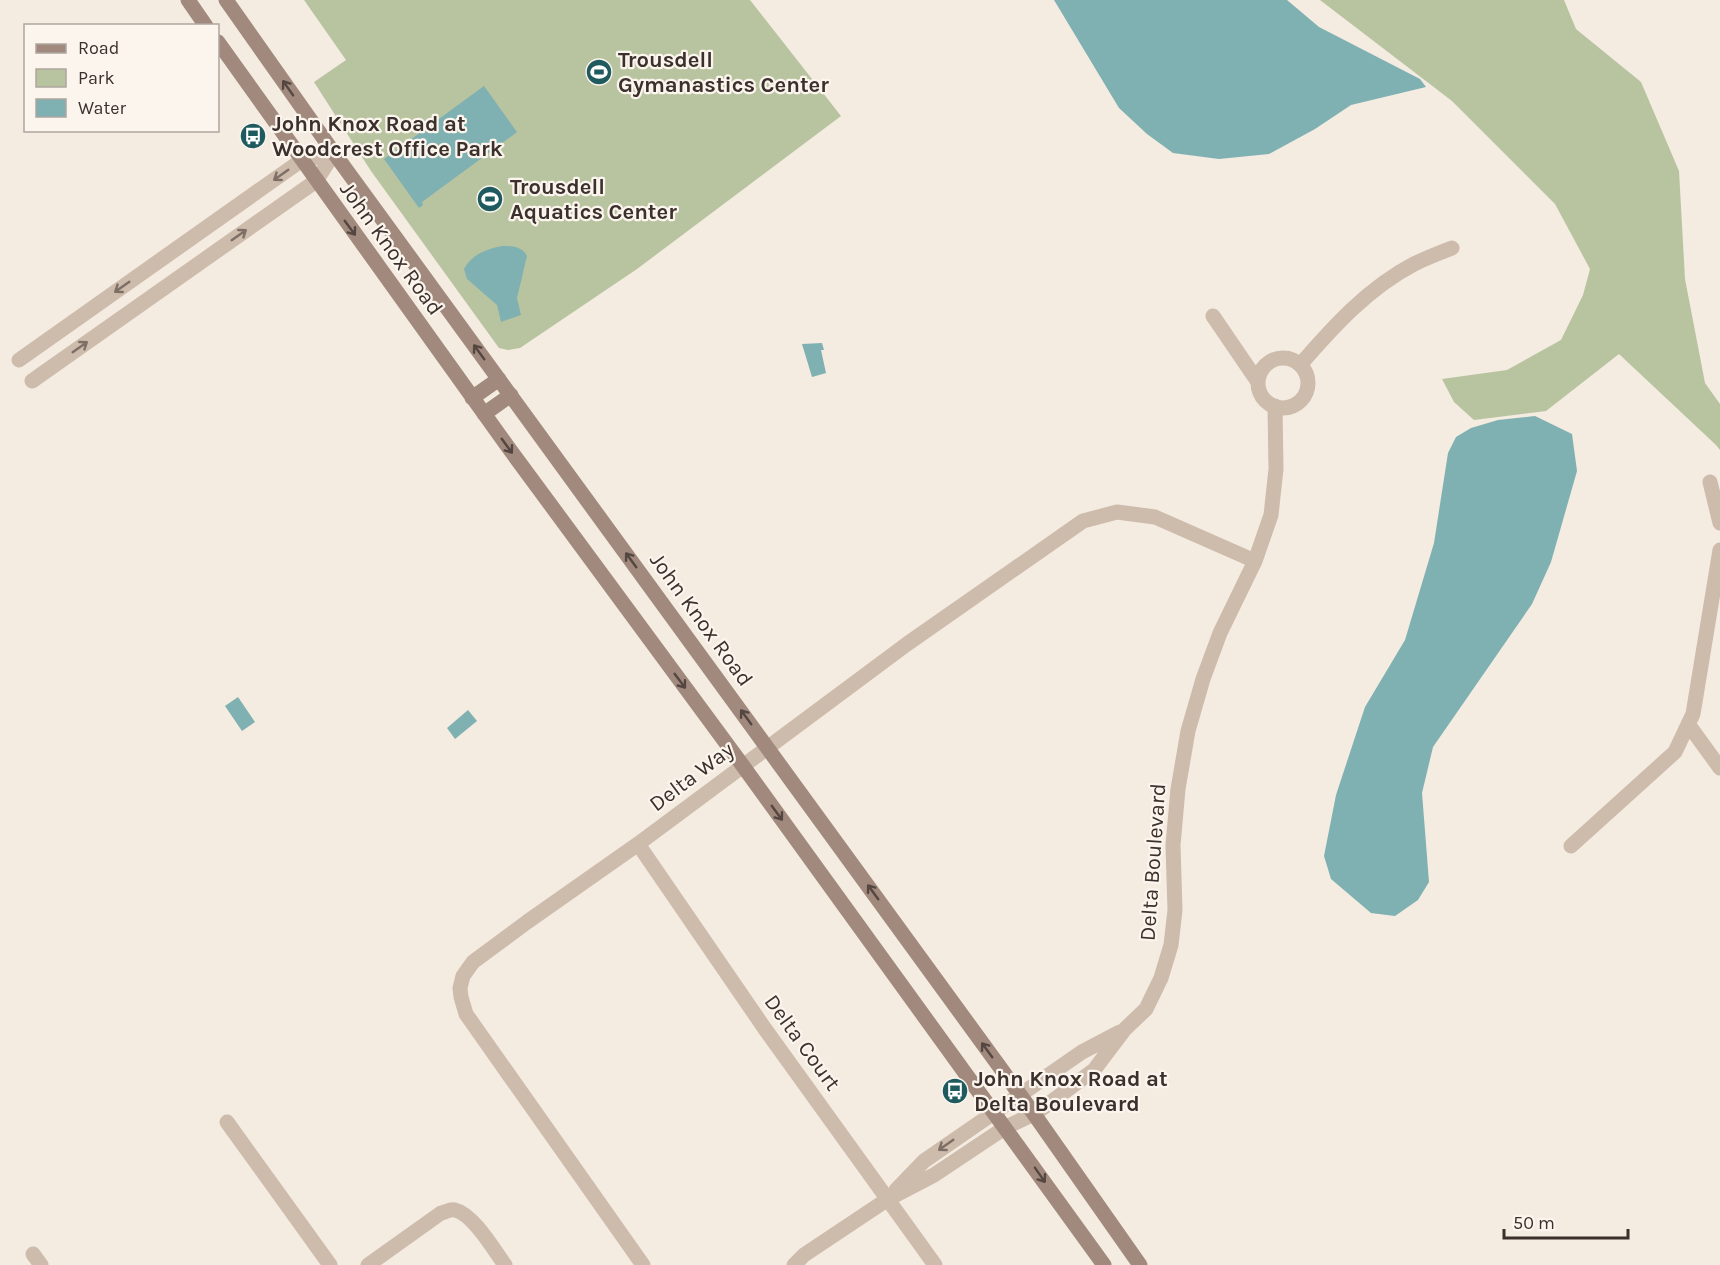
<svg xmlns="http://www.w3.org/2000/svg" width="1720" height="1265" font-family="Karla,sans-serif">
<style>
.green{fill:#b8c4a0}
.water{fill:#7fb0b2}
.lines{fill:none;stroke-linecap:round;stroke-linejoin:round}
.street{stroke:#cdbbac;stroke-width:15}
.secondary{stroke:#a18a7d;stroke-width:15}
.oneway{stroke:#544640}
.oneway2{stroke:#7d6f65}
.labels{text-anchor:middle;stroke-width:4.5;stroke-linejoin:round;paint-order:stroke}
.poi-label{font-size:22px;font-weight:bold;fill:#3b302b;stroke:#fbf5ee;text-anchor:start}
.street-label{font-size:22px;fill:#3b302b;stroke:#fbf5ee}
</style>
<rect width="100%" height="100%" fill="#f4ebe1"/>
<path class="green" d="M304 0H750L841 116 637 269 520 348 508 350 499 348 371 171 314 82 346 60Z
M1320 0H1564L1576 29 1641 82 1679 171 1685 279 1705 383 1720 404V450L1716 445 1619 354 1546 411 1474 420 1454 402 1442 379 1507 370 1561 340 1583 295 1590 269 1555 204 1452 101Z"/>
<path class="water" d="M1054 0H1287L1319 27 1420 79 1426 87 1351 105 1315 129 1269 154 1219 159 1173 153 1147 134 1119 108Z
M484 86 517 132 422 202 423 205 419 208 384 159Z
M502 246C511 246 522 246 527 256L517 298 521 315 501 322 497 305 467 279 464 269C472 254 487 249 502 246Z
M822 343 824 350H821L826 373 812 377 802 344Z
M1535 416 1572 434 1577 471 1551 562 1532 604 1433 747 1422 793 1429 882 1418 900 1395 916 1371 913 1331 879 1324 856 1336 795 1365 707 1405 640 1434 543 1448 453 1456 437 1471 428 1498 420Z
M238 697 255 722 242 731 225 706Z
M468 710 477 721 455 739 447 728Z"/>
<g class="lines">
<path class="street" d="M1213 316 1258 382
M1258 383a25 25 0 1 1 50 0a25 25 0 1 1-50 0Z
M19 360 302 160 334 153
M1300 365C1333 327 1368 288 1414 264 1426 258 1439 253 1452 248
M32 381 316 181 334 153
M1710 482 1720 523
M1688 724 1720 768
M638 844 765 1029 935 1265
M1571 846 1675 752 1693 714 1720 550
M227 1122 330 1265
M896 1190 924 1161 1082 1052 1120 1032
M33 1254 41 1265
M368 1265 441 1213C446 1212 450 1209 455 1210 473 1214 494 1250 505 1265
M643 1265 466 1014 461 997 460 988 463 976 473 962 527 922 638 844 907 644 1083 521 1117 512 1155 517 1255 561
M794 1265 804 1255 888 1199 934 1175 1006 1127 1034 1114 1047 1105 1094 1070 1125 1029 1146 1009 1161 978 1171 945 1175 910 1173 845 1178 789 1188 731 1203 679 1220 633 1255 561 1271 515 1276 469 1275 406"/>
<path class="secondary" d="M188 0 206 26
M226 0 334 153 1034 1114 1140 1265
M218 42 508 447 743 766 1104 1265
M472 398 499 379
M484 414 511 395"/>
</g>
<defs><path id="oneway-shaft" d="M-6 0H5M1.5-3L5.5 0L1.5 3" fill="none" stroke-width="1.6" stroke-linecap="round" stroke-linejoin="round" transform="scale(1.5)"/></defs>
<g class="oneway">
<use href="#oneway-shaft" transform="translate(288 88) rotate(-125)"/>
<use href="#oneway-shaft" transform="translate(350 228) rotate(54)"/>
<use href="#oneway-shaft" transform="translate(479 352) rotate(-126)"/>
<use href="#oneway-shaft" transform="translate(507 446) rotate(54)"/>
<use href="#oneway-shaft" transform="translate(631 560) rotate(-126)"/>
<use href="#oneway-shaft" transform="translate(680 681) rotate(53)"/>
<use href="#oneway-shaft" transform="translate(746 717) rotate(-126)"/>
<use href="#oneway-shaft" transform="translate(777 813) rotate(54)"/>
<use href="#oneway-shaft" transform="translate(873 892) rotate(-126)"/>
<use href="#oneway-shaft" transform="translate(987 1050) rotate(-126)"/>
<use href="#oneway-shaft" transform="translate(1040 1175) rotate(55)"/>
</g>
<g class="oneway2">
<use href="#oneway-shaft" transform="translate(281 175) rotate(145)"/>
<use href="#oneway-shaft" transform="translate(239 235) rotate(-35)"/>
<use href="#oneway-shaft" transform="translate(122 287) rotate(145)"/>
<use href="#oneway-shaft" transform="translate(80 347) rotate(-35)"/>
<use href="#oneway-shaft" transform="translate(946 1145) rotate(145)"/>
</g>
<defs>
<symbol id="stadium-disc" viewBox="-11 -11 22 22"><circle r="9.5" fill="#1f5a5e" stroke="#fbf5ee"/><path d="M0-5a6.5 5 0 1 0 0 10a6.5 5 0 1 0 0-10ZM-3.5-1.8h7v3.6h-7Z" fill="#fff"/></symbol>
<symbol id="bus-disc" viewBox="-11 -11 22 22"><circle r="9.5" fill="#1f5a5e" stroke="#fbf5ee"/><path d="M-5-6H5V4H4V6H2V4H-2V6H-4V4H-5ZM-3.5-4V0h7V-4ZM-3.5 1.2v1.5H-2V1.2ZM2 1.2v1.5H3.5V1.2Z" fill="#fff"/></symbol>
</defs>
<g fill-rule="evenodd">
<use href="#stadium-disc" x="584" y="57" width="30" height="30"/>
<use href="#bus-disc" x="238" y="121" width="30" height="30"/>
<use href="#stadium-disc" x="475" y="184" width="30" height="30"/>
<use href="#bus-disc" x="940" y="1076" width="30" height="30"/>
</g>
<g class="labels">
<g class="poi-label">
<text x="618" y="67">Trousdell<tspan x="618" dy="25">Gymanastics Center</tspan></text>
<text x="272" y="131">John Knox Road at<tspan x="272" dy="25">Woodcrest Office Park</tspan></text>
<text x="510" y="194">Trousdell<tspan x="510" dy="25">Aquatics Center</tspan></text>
<text x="974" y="1086">John Knox Road at<tspan x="974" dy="25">Delta Boulevard</tspan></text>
</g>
<g class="street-label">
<text transform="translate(392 248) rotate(54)" y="8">John Knox Road</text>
<text transform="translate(702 619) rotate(54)" y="8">John Knox Road</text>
<text transform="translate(691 776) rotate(-37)" y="8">Delta Way</text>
<text transform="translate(1152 862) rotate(-86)" y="8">Delta Boulevard</text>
<text transform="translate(803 1042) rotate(54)" y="8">Delta Court</text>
</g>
</g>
<rect x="24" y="24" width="195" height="108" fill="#fbf5ee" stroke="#aea6a0" stroke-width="1.5"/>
<rect x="36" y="44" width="30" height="9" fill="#a18a7d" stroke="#aea6a0" stroke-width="1.5"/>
<text x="78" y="54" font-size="18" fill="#3b302b">Road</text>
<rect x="36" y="69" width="30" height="18" fill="#b8c4a0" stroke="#aea6a0" stroke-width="1.5"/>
<text x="78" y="84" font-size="18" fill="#3b302b">Park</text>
<rect x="36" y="99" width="30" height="18" fill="#7fb0b2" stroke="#aea6a0" stroke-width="1.5"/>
<text x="78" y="114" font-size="18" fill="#3b302b">Water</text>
<path d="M1504 1229v9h124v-9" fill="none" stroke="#3b302b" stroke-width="3"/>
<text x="1513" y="1229" font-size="18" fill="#3b302b" stroke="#fbf5ee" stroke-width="4.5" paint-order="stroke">50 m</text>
</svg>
